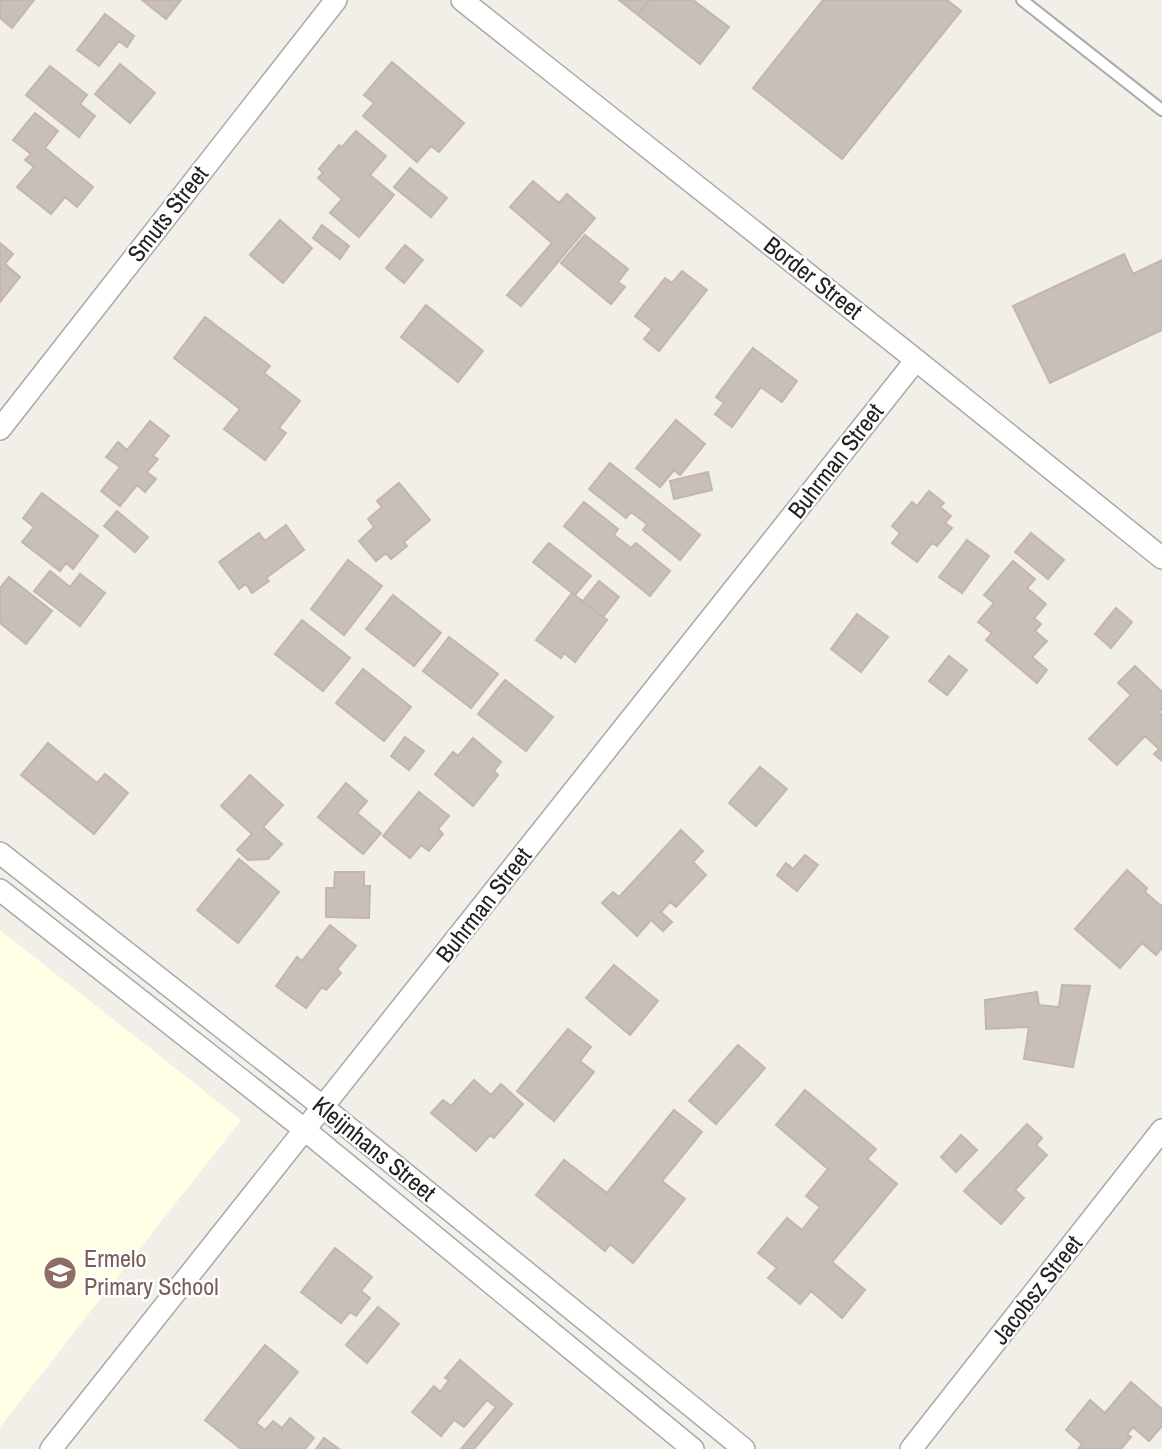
<svg xmlns="http://www.w3.org/2000/svg" width="1162" height="1449" font-family="'Archivo Narrow',sans-serif">
<style>
.education{fill:#ffffe5}
.building{fill:#c7bfb8;stroke:#c4b6ab;stroke-width:2}
.lines{fill:none;stroke-linecap:round;stroke-linejoin:round}
.lane-casing{stroke:#a9a9a9;stroke-width:14}
.street-casing{stroke:#a9a9a9;stroke-width:24}
.lane{stroke:#fff;stroke-width:10}
.street{stroke:#fff;stroke-width:21}
.labels{text-anchor:middle;stroke-width:5;stroke-linejoin:round;paint-order:stroke}
.street-label{font-size:24px;fill:#222;stroke:#fff}
.education-label{font-size:24px;fill:#785e54;stroke:#fff;text-anchor:start}
</style>
<rect width="100%" height="100%" fill="#f2efe9"/>
<path class="education" d="M0 930 241 1120 0 1427Z"/>
<path class="building" d="M0 0H34L12 28 0 18Z
M142 0H181L166 19Z
M619 0H649L638 15Z
M649 0H693L729 27 700 64 638 15Z
M823 0H947L961 11 842 159 753 88Z
M105 14 134 36 127 47 119 41 99 66 77 50Z
M392 62 464 123 439 152 431 146 417 162 363 116 374 103 364 95Z
M120 64 155 93 130 123 95 94Z
M50 66 87 95 80 104 95 116 79 137 26 95Z
M35 113 58 131 45 148 93 187 77 207 65 197 51 214 17 187 34 167 25 160 31 154 13 140Z
M356 131 386 156 370 175 394 195 359 237 330 213 342 199 318 178 323 173 319 169 339 145 342 147Z
M410 168 447 198 431 217 394 187Z
M533 181 559 203 567 194 595 218 521 306 507 295 552 243 510 207Z
M280 220 312 248 283 283 250 255Z
M322 225 349 246 340 259 313 238Z
M585 235 628 269 618 282 625 287 611 304 561 263Z
M0 243 13 254 5 264 20 277 0 302Z
M405 245 423 260 404 283 386 268Z
M1124 254 1133 274 1162 260V330L1050 383 1013 306Z
M682 271 707 290 659 351 644 339 652 329 635 316 665 278 672 283Z
M426 305 483 351 458 382 401 337Z
M205 317 270 366 264 373 300 401 279 428 286 433 265 460 224 429 240 409 174 358Z
M753 348 797 381 782 402 761 387 732 427 715 414 724 403 716 397Z
M676 420 705 444 680 475 674 470 660 487 636 468Z
M150 421 169 436 153 456 158 459 147 472 156 479 145 492 137 485 120 506 101 491 120 467 106 457 118 442 127 450Z
M610 463 700 535 680 560 643 530 647 524 631 512 626 518 589 489Z
M708 472 712 490 674 499 670 481Z
M399 483 430 520 404 542 407 546 391 559 386 553 376 561 359 541 374 527 368 519 382 507 377 501Z
M929 491 944 503 940 507 951 516 945 523 952 528 937 546 932 543 917 562 892 543 900 533 892 526 912 502 917 506Z
M42 493 98 536 73 569 66 563 60 571 22 542 34 527 23 518Z
M584 502 618 529 614 535 631 548 636 543 670 571 650 596 564 526Z
M117 511 148 537 135 552 104 526Z
M286 525 304 550 266 578 269 581 252 593 246 584 239 589 219 562 259 533 265 541Z
M1031 533 1064 560 1048 579 1015 552Z
M967 540 989 556 962 593 939 577Z
M549 543 591 576 575 595 533 562Z
M348 560 382 586 344 635 311 609Z
M1013 561 1035 579 1027 588 1046 604 1034 618 1041 624 1035 631 1047 641 1032 657 1047 670 1037 683 986 640 992 633 978 622 994 603 984 595Z
M50 571 70 587 80 574 105 593 80 626 34 591Z
M9 577 52 611 26 644 0 623V588Z
M599 581 619 597 603 617 583 601Z
M572 593 607 620 575 662 564 653 561 658 536 640Z
M393 595 441 633 414 666 366 629Z
M1116 608 1132 622 1111 648 1095 634Z
M857 614 888 637 861 672 831 649Z
M302 620 350 658 323 691 275 654Z
M449 637 498 674 471 708 423 671Z
M949 656 967 670 947 695 929 681Z
M1135 666 1162 692V709L1159 712 1162 715V761L1154 754 1159 749 1145 736 1117 765 1089 739 1131 695 1118 683Z
M363 669 411 707 384 741 336 703Z
M505 680 553 717 526 751 478 714Z
M405 737 424 751 409 770 391 756Z
M473 738 501 762 494 771 498 775 473 806 435 774 453 752 458 756Z
M48 743 97 783 105 774 128 793 94 834 21 775Z
M760 767 787 789 756 826 729 803Z
M250 775 283 805 263 827 282 844 268 859 248 860 237 850 252 834 221 806Z
M346 783 367 801 357 813 381 833 363 854 318 817Z
M419 792 449 816 438 829 443 834 429 851 421 845 410 858 383 836Z
M681 830 703 851 693 862 706 875 676 907 670 902 661 912 672 922 663 931 651 920 637 936 602 903 613 892 619 897Z
M805 855 818 865 797 891 777 875 786 863 793 869Z
M239 859 279 892 238 943 197 910Z
M1127 870 1147 888 1145 892 1161 906 1162 905V948L1156 955 1142 943 1120 968 1075 929Z
M335 872H364V886H370L369 918 326 917V888H334Z
M330 925 356 946 337 969 341 973 326 990 322 987 306 1008 276 986 297 957 302 961Z
M614 965 658 1001 630 1035 586 998Z
M1062 985 1090 986 1073 1067 1024 1059 1029 1027 986 1029 985 1000 1037 992 1039 1005 1059 1007Z
M568 1029 591 1047 580 1061 594 1072 554 1121 517 1091Z
M738 1045 765 1068 716 1124 689 1101Z
M474 1080 491 1095 501 1084 523 1104 494 1138 490 1135 476 1151 431 1113 443 1100 451 1106Z
M805 1090 876 1149 867 1159 897 1184 832 1262 865 1290 842 1318 811 1291 800 1304 768 1278 777 1268 758 1253 787 1218 802 1230 820 1207 806 1196 828 1169 776 1125Z
M674 1110 702 1132 662 1181 685 1199 633 1263 610 1244 605 1251 536 1195 564 1160 607 1193Z
M1027 1124 1042 1138 1036 1145 1047 1155 1015 1190 1024 1198 1001 1224 964 1191Z
M961 1135 977 1150 956 1172 941 1157Z
M335 1248 372 1277 361 1291 370 1298 356 1316 350 1312 341 1323 301 1292Z
M378 1307 399 1324 367 1363 346 1345Z
M265 1345 298 1372 256 1423 265 1430 273 1421 282 1428 290 1418 314 1438 305 1449H241L205 1420Z
M460 1360 512 1404 474 1449H461L496 1407 487 1400 464 1427 454 1420 441 1436 412 1412 434 1386 440 1392 449 1380 445 1378Z
M1131 1382 1162 1409V1426L1149 1441 1133 1427 1127 1434 1131 1437 1121 1449H1078L1082 1444 1066 1430 1090 1400 1105 1413Z
M324 1438 339 1449H316Z"/>
<g class="lines">
<defs>
<path id="lane" d="M1022 0 1162 110"/>
<path id="street" d="M462 0 916 360 1162 558
M0 429 336 0
M0 853 323 1107 744 1449
M0 890 305 1130 693 1449
M51 1449 916 360
M911 1449 1162 1130"/>
</defs>
<use href="#lane" class="lane-casing"/>
<use href="#street" class="street-casing"/>
<use href="#lane" class="lane"/>
<use href="#street" class="street"/>
</g>
<defs>
<symbol id="school-disc" viewBox="-11 -11 22 22"><circle r="9.5" fill="#8d6e63" stroke="#fff"/><path d="M0-5L7-2L0 1L-7-2ZM-4 1L0 2.5L4 1V4Q0 6-4 4Z" fill="#fff"/></symbol>
</defs>
<g fill-rule="evenodd">
<use href="#school-disc" x="41" y="1254" width="38" height="38"/>
</g>
<g class="labels">
<g class="street-label">
<text transform="translate(168 214) rotate(-52)" y="8">Smuts Street</text>
<text transform="translate(813 278) rotate(38)" y="8">Border Street</text>
<text transform="translate(836 461) rotate(-52)" y="8">Buhrman Street</text>
<text transform="translate(484 905) rotate(-52)" y="8">Buhrman Street</text>
<text transform="translate(374 1149) rotate(39)" y="8">Kleijnhans Street</text>
<text transform="translate(1037 1290) rotate(-52)" y="8">Jacobsz Street</text>
</g>
<g class="education-label">
<text x="84" y="1267">Ermelo<tspan x="84" dy="28">Primary School</tspan></text>
</g>
</g>
</svg>
